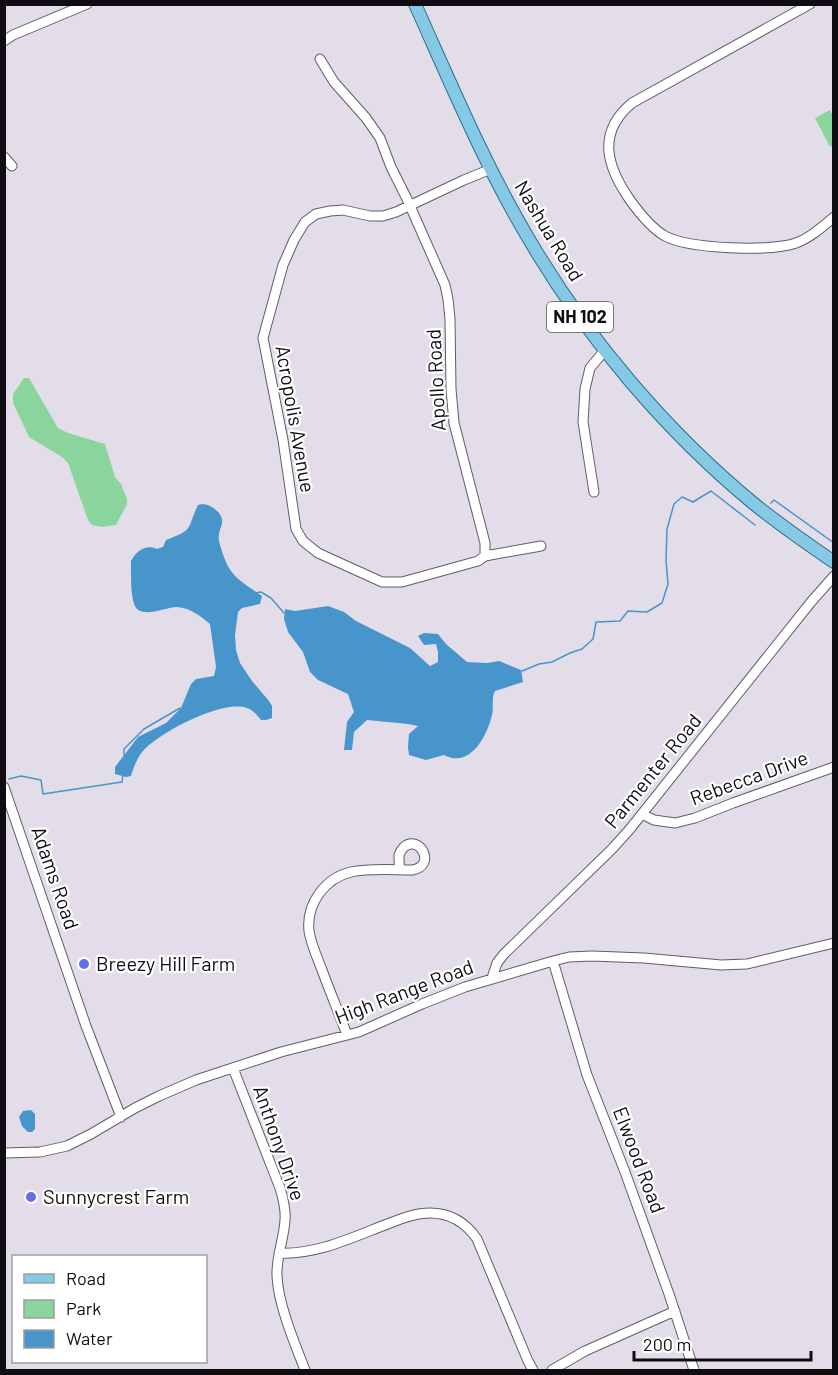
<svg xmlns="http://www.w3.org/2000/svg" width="838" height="1375" font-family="Barlow,sans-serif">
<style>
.green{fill:#8ad59d}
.water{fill:#4895cb}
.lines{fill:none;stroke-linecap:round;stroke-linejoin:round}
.stream{stroke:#4895cb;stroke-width:1.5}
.minor-casing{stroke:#615c67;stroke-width:11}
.major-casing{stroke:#28708f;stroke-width:14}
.minor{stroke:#fff;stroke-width:9}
.major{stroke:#86c9e5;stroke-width:12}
.poi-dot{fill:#646fe8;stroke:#fff;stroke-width:2}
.labels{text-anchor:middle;stroke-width:4.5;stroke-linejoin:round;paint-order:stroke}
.shield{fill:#fff;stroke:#575659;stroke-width:1.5}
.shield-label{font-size:18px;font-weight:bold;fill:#0f0d12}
.street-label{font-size:20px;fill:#0f0d12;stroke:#fff}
.poi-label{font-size:20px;fill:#0f0d12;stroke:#fff;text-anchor:start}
</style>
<rect width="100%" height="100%" fill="#e3ddea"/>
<path class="green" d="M830 110 833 116V145L830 147 815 118Z
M24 378H29L58 428 68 433 105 444 115 477 121 484 127 499V504L116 525 102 527 92 525 88 520 68 463 62 457 29 437 13 403V394Z"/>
<path class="water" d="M203 504C209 505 211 506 216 510 229 522 217 527 219 541 221 549 225 561 229 568 236 580 251 588 262 596L260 604 242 608 238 612 235 635 236 650 240 663 252 681 269 701 272 706V718L266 720H261C257 715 253 710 247 708 223 699 154 734 140 755 136 761 133 769 131 776L126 777 115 774V767L138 737 166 723 181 708 191 684 196 679 214 676 216 667 210 624C200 616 191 608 177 607 166 607 145 618 136 608 130 599 131 572 131 561 137 550 146 544 157 549L163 547 166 540C195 529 186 530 198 505Z
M328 606 344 612 356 621 410 648 430 666 438 662V652L436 644 424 645 418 636 424 633 438 634 446 644 467 662 487 663 499 661 521 670 523 682 495 691C491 698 494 707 492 715 487 736 470 769 444 755L426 760 409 755 408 747 409 734 418 726 408 724 367 720 354 732 352 750H344L347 722 354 712 348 694 318 680 310 672 303 652 288 632 284 619 285 609 295 611Z
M31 1110 35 1114V1129L32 1132H28L22 1126 19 1117 23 1111Z"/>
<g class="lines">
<path class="stream" d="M771 503 774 500 834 543
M255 593 261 592 271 598 284 613
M522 671 539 664 552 662 570 653 582 649 593 639 596 622 620 621 628 611 647 612 662 603 668 584 666 560 667 529 674 504 682 497 693 502 711 491 755 525
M124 755V749L144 729 180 708
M9 779 21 776 41 780 43 794 122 782 123 775"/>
<defs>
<path id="minor" d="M810 4 632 103C596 133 607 167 630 200 640 214 651 228 665 236 689 249 771 252 796 243 810 238 822 227 834 217
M4 41 13 35 87 4
M320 59 334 82 366 118 380 138 391 167 407 199 445 285 448 299 450 319 451 389 454 423 485 543V556
M4 157 12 166
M491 169 464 180 396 212 383 216H370L343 210 330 211 316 214 305 222 294 240 283 265 263 338 283 440 296 529 303 541 318 553 382 582H402L478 561 485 556 541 546
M594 492 583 422 585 389 590 368 605 350
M4 787 86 1026 121 1117
M642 814 654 820 675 823 695 818 733 803 834 767
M553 961 587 1075 625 1172 669 1294 694 1370
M492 978 497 963 504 954 612 849 630 829 811 602 834 576
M347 1035C339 1013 330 992 322 970 317 957 311 944 309 931 306 904 325 878 351 872 370 868 392 870 412 870 437 866 420 834 404 847 402 849 400 852 399 855 399 860 399 866 400 870
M233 1068 280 1188C283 1198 286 1209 285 1220 284 1239 276 1257 277 1276 278 1304 295 1344 305 1370
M4 1153 40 1152 67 1146 91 1134 135 1108 159 1096 196 1080 281 1052 359 1032 422 1004 465 987 553 961 569 957 592 956 644 958 721 965 747 964 834 943
M279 1253C318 1255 355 1236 390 1223 403 1218 416 1213 430 1213 450 1213 466 1223 477 1239L528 1361 533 1370
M552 1370 585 1351 675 1311"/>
<path id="major" d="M415 4C451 84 485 166 530 241 587 338 666 431 753 503 779 524 806 543 834 562"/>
</defs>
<use href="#minor" class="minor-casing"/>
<use href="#major" class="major-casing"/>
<use href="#minor" class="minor"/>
<use href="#major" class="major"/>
</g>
<g class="poi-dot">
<circle cx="84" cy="964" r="6"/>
<circle cx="31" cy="1197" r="6"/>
</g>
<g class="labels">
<rect class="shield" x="547" y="302" width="66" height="30" rx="4.5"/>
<g class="shield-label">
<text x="580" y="323">NH 102</text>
</g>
<g class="street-label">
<text transform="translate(549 231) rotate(59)" y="7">Nashua Road</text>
<text transform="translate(436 380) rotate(-93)" y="7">Apollo Road</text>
<text transform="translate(295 419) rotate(80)" y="7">Acropolis Avenue</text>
<text transform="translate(653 771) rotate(-51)" y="7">Parmenter Road</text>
<text transform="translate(749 778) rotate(-20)" y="7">Rebecca Drive</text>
<text transform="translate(55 878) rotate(71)" y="7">Adams Road</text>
<text transform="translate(404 992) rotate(-21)" y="7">High Range Road</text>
<text transform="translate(279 1143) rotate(71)" y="7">Anthony Drive</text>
<text transform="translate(639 1160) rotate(69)" y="7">Elwood Road</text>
</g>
<g class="poi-label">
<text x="96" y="971">Breezy Hill Farm</text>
<text x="43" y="1204">Sunnycrest Farm</text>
</g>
</g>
<rect width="838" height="1375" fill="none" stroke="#0f0d12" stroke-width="12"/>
<rect x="12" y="1255" width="195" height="108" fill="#ffffff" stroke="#9f9ea0" stroke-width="1.5"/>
<rect x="24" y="1274" width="30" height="9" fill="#86c9e5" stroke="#9f9ea0" stroke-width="1.5"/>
<text x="66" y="1285" font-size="18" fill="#0f0d12">Road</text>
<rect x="24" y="1300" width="30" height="18" fill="#8ad59d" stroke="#9f9ea0" stroke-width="1.5"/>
<text x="66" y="1315" font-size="18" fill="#0f0d12">Park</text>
<rect x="24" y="1330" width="30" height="18" fill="#4895cb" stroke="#9f9ea0" stroke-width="1.5"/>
<text x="66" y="1345" font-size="18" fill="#0f0d12">Water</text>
<path d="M634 1351v9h177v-9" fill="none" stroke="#0f0d12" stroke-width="3"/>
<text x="643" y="1351" font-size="18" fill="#0f0d12" stroke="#ffffff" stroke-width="4.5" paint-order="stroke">200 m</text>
</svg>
